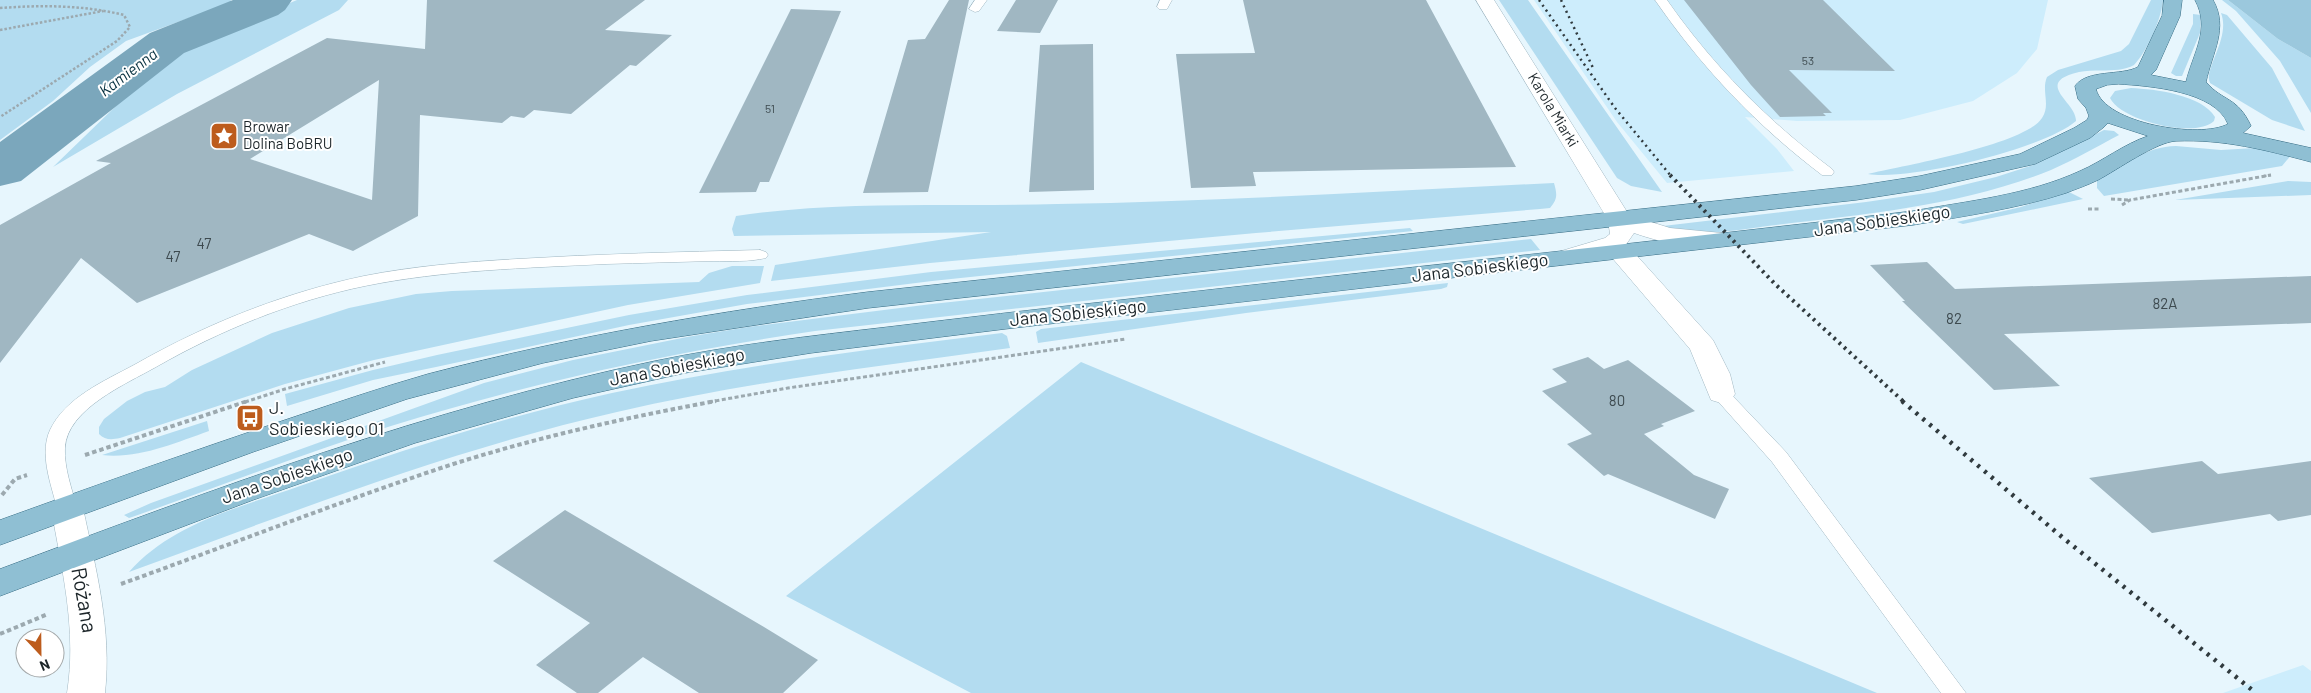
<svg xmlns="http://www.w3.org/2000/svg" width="2311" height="693" font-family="Barlow,sans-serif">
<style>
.built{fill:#cdedfc}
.green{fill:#b3dcf0}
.forest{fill:#9bc8dd}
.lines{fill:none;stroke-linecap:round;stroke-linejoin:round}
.river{fill:#7ba7bc;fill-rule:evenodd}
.building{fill:#a0b7c2;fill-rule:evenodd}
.lane-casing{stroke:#a0b7c2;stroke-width:1}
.street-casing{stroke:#a0b7c2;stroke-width:1}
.primary-casing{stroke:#376d85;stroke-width:1}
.path-far2{stroke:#9ca9af;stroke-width:2.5;stroke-dasharray:2.5 2;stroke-linecap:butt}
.path-far1{stroke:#9ca9af;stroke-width:3;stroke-dasharray:4 2.5;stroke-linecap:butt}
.path{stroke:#9ca9af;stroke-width:4;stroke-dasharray:4.5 3;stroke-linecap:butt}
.lane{fill:#fff;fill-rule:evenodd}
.street{fill:#fff;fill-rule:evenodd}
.primary{fill:#8fbfd3;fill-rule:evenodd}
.rail-far2{stroke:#303a3e;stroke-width:2.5;stroke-dasharray:2 4;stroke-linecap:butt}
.rail-far1{stroke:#303a3e;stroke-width:4;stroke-dasharray:2.5 4.5;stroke-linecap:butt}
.rail{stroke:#303a3e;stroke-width:4.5;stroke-dasharray:3 6;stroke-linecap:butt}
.labels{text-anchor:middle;stroke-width:4;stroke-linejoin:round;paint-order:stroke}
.far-number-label{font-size:12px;fill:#3d4a4f}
.far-street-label{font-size:15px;fill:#1c2529;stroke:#fff}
.far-poi-label{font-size:15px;fill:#1c2529;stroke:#fff;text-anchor:start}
.number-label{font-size:15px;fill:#3d4a4f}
.far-water-label{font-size:16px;font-style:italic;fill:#06303f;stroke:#fff}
.street-label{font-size:18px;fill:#1c2529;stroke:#fff}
.poi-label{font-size:18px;fill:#1c2529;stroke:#fff;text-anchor:start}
.near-street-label{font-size:21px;fill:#1c2529;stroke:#fff}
</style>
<rect width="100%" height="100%" fill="#e7f6fd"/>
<path class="built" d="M1534 0H2048L2037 49 2017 73 1973 101 1900 120 1797 121 1745 117 1777 149 1794 171 1667 183 1617 122Z
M2303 665 2311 671V693H2223Z"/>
<path class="green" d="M0 0H231L230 3 126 41 90 67 53 101 0 140Z
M297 0H348L339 10 177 94 53 167 148 75 200 41Z
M1499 0H1528L1662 192 1631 186 1617 178Z
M2151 0H2163C2161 20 2148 50 2134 65 2119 74 2096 68 2079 72 2032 83 2077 102 2076 121 2044 149 1910 181 1868 174 1902 166 2025 145 2042 118 2051 105 2041 91 2047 77L2058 70 2121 51 2129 44Z
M2222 0H2228L2278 39 2311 58V113L2280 61 2236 11Z
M2221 13 2227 15 2272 68 2305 131 2272 120 2210 83C2203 69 2231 38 2221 13Z
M2193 14 2201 15 2200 33 2182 76H2176L2171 73 2193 24Z
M2131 88C2155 89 2202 95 2215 117L2214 121C2196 139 2121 121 2110 98L2115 91Z
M2104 130 2114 131 2119 135C2096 147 2074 160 2051 170 1965 205 1868 214 1776 225 1741 229 1698 239 1663 226L1866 202 1934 192 1996 177 2036 164Z
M2176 146 2221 150 2255 148 2292 154 2282 166 2104 196 2097 188V180C2122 166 2147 146 2176 146Z
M2288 181 2311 182V195L2175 200Z
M1554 183C1557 194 1558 199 1550 208L1540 209 1256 233 930 263 771 281 775 265 991 232 734 236 732 229 736 216C842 200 950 207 1057 204 1223 201 1388 191 1554 183Z
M2067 191 2083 199 1963 224 1957 222 2021 207Z
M1410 228 1413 231 932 281 747 304 629 325 436 367 373 380 287 406 285 394 373 370 437 355 629 315 747 295 931 272Z
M1531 239 1540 250 815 331C671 352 530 383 391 426 305 453 220 486 135 516L129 518 124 515 151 503 484 383 573 360 687 337 748 327 932 304Z
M732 266H764L760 283 628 305 374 360 285 384 120 438C111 440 105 440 99 434V427L104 419 127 401 145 392 165 387 192 370 272 333 349 308 416 294 452 291 699 282 709 273Z
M1448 283 1447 287 1441 289 1246 313 1038 343 1036 332 1041 329Z
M1002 333 1007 336 1010 348C879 366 747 382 617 412 450 450 290 513 129 572 172 523 241 507 300 486 402 450 506 416 612 393 741 365 871 349 1002 333Z
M1081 362 1877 693H971L786 596Z
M207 421 209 431C175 443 139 459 102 455Z"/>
<path class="forest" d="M2228 0H2311V58L2278 39Z"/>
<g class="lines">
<path class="river" d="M233 0H292L285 10 278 15 184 53 21 181 0 186V142L150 33Z"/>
</g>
<path class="building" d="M427 0H645L605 30 672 35 636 66 630 65 571 114 534 110 524 118 511 116 502 123 420 115 418 216 353 251 309 234 137 303 81 258 0 363V225L111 163 96 161 327 38 425 49ZM379 80 372 200 250 159Z
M949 0H969L928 192 863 193 908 40 925 39Z
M1016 0H1058L1040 33 997 31Z
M1243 0H1426L1516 167 1253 172 1256 186 1191 188 1176 54 1255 53Z
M1684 0H1823L1895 71 1789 70 1832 113H1823L1826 116 1780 117 1751 85Z
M791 9 841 11 769 182H760L756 192 699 193Z
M1093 44 1094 190 1029 192 1040 45Z
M1927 262 1955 289 2311 276V323L2004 334 2060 386 1994 390 1902 301H1905L1870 265Z
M1588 357 1604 369 1628 360 1695 411 1661 424 1664 426 1644 434 1694 475 1729 489 1715 519 1608 474 1604 476 1567 444 1592 434 1542 391 1567 382 1552 369Z
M2202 461 2218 474 2311 461V515L2278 521 2270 514 2152 533 2089 478Z
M565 510 764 627 818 660 783 693H699L643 657 598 693H577L536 665 590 623 493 561Z"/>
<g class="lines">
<defs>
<path id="lane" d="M975 0H987L979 11 975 12 969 9Z
M1160 0H1172L1167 9H1159L1157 7Z
M1655 0H1667C1713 66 1768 121 1832 169L1834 172 1832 175H1822C1756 125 1702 68 1655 0Z
M760 250 766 252 768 255 766 258C749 262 730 261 713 261 677 262 641 263 606 264 526 268 444 270 365 286 292 301 221 330 156 367 126 384 67 409 65 448 64 468 72 489 77 508L74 513 67 515 60 513 57 508C51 484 39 454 50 430 65 398 104 381 134 365 206 324 283 293 364 276 414 266 466 262 517 259 598 254 679 252 760 250Z
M1721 388 1727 390 1786 452 1966 693H1941L1772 462 1715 398 1712 394 1715 390Z"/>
<path id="street" d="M1476 0H1494L1629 215 1670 228 1732 234 1735 239 1732 244C1701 252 1663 243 1634 233L1625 246 1629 247 1713 340 1730 374 1735 394 1731 400 1721 403 1711 400 1690 349 1608 253 1567 264 1558 262 1555 257 1558 252 1605 238 1610 234 1608 220Z
M67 497 78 500 83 508C96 570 112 629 105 693H67C77 630 62 570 51 508L56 500Z"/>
<path id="primary" d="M2164 0H2182L2180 16 2156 70 2151 75 2186 82C2193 53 2211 29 2195 0H2213C2229 28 2212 53 2206 82 2223 102 2237 96 2251 126L2243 133 2311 148V162C2266 150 2223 139 2176 141 2156 142 2117 170 2098 180 2088 185 2076 189 2066 193 2017 209 1964 216 1913 225L1005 329 811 353 685 373 573 398 415 443 253 500 0 596V569C214 489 430 408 655 361 732 345 810 336 888 327 963 318 1038 309 1112 301 1379 270 1646 243 1913 211 1968 201 2028 195 2080 171 2103 161 2124 144 2148 136L2108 123 2104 127 2090 138 2035 164 1920 190 1856 200 868 308 651 341 543 363 407 399 253 452 0 545V520C94 486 187 453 282 421 330 405 379 388 428 374 573 336 720 311 868 292L1856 186 1920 176 2020 154 2074 128 2087 120 2089 116 2086 108 2078 99 2075 86C2087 69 2121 76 2138 67L2162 16ZM2119 84C2150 86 2215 91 2228 124 2201 139 2104 124 2096 89L2107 85Z"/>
</defs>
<use href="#lane" class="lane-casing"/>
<use href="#street" class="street-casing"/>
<use href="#primary" class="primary-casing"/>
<path class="path-far2" d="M0 8C42 5 83 5 124 15L130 27 117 41 0 117
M0 30 103 11
M2264 176 2271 175"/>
<path class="path-far1" d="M2111 199 2130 200
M2122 205 2130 200 2271 175
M2088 209H2100
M245 402 285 389 385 362
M709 402 788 388 1126 339"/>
<path class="path" d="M85 455 248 401
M2 495 15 479 27 475
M121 584C229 545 336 503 444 467 533 438 624 418 716 401
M0 634 48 614"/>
<use href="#lane" class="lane"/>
<use href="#street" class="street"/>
<use href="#primary" class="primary"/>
<path class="rail-far2" d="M1539 0 1615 108 1671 176
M1561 0 1594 70"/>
<path class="rail-far1" d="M1670 175 1776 285 1904 402"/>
<path class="rail" d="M1902 401 2062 537 2256 693"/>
</g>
<defs>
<symbol id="sight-square" viewBox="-11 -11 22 22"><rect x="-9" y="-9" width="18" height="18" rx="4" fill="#bd5c1d" stroke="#fff"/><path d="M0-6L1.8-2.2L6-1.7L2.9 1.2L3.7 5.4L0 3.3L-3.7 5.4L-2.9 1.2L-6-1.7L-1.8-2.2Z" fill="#fff"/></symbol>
<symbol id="bus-square" viewBox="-11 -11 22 22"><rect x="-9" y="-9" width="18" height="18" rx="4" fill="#bd5c1d" stroke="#fff"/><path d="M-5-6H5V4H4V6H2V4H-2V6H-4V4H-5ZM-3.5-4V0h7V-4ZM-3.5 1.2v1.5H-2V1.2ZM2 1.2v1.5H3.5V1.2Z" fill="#fff"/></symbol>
</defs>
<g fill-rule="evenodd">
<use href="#sight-square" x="208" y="120" width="32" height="32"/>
<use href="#bus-square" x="234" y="402" width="32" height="32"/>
</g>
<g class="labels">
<g class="far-number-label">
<text x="1808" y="65">53</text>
<text x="770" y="113">51</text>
</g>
<g class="far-street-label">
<text transform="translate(1553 110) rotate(59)" y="5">Karola Miarki</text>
</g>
<g class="far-poi-label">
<text x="243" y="132">Browar<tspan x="243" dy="17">Dolina BoBRU</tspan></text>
</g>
<g class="number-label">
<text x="204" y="249">47</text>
<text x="173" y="262">47</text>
<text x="2165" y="309">82A</text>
<text x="1954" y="324">82</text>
<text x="1617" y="406">80</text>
</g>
<g class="far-water-label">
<text transform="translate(128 72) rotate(-37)" y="6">Kamienna</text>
</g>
<g class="street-label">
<text transform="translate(1882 221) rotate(-8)" y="6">Jana Sobieskiego</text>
<text transform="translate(1480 268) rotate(-7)" y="6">Jana Sobieskiego</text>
<text transform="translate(1078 313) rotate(-6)" y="6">Jana Sobieskiego</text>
<text transform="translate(677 367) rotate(-11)" y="6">Jana Sobieskiego</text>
<text transform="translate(287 476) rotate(-19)" y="6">Jana Sobieskiego</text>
</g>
<g class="poi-label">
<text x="269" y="414">J.<tspan x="269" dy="21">Sobieskiego 01</tspan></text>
</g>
<g class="near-street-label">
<text transform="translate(84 600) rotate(80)" y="7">Różana</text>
</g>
</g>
<g transform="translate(40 653) rotate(158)"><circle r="24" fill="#ffffff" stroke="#a4a8a9"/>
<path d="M0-4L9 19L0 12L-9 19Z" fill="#bd5c1d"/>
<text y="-8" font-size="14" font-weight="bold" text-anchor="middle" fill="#1c2529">N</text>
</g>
</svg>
